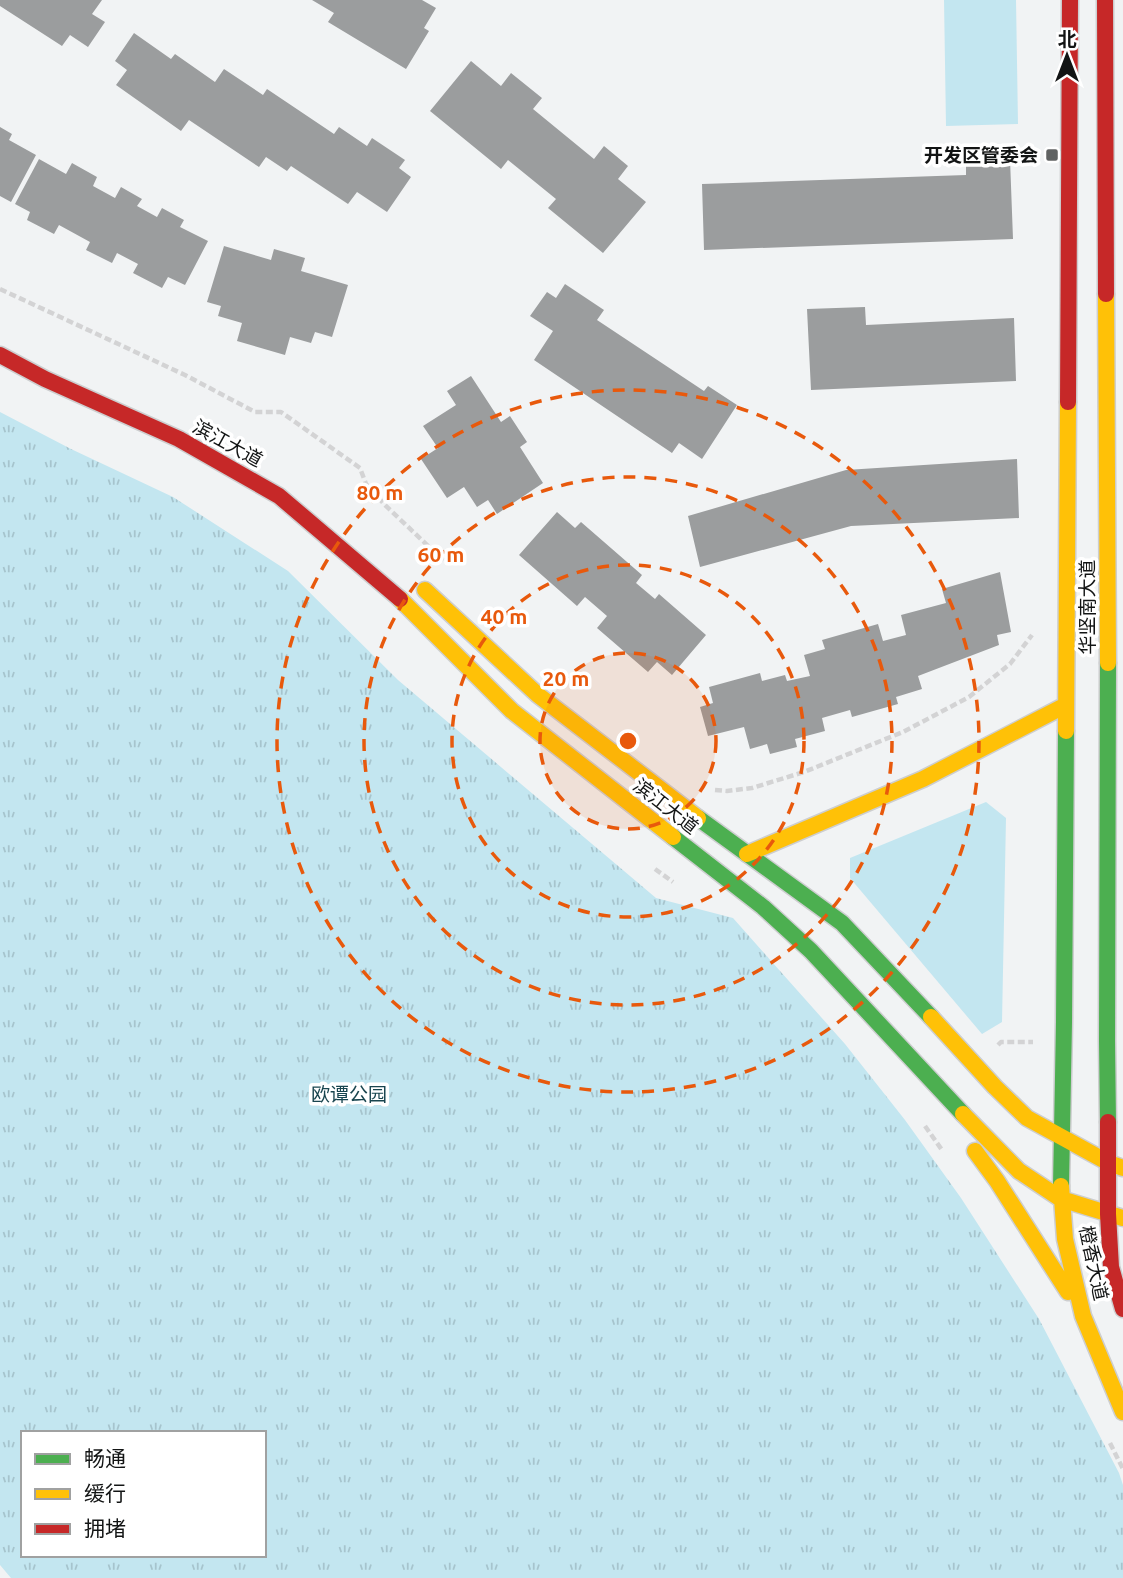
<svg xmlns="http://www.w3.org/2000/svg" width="1123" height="1578" font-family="Ubuntu,'Noto Sans SC',sans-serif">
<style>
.green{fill:#c3e6f0}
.park{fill:url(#park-tufts);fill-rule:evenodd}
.building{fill:#9b9d9e}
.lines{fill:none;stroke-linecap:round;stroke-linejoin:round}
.fast-casing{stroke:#cdcecf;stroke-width:19}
.slow-casing{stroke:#cdcecf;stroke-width:19}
.jam-casing{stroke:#cdcecf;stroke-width:19}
.path{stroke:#d3d3d4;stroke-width:4.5;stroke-dasharray:7 3.5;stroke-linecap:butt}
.fast{stroke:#4caf50;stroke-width:16}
.slow{stroke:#ffc107;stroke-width:16}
.jam{stroke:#c62828;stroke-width:16}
.ring{fill:none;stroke:#e8590c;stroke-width:3.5;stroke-dasharray:12 9}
.poi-dot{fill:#606262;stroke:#fff;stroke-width:2.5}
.labels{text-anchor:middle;stroke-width:7;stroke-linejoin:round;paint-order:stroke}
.poi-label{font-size:19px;font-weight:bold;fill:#121414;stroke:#fff;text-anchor:end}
.street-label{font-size:19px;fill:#121414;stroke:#fff}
.park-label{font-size:19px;fill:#19454f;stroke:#fff}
.centre{fill:#e8590c;stroke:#fff;stroke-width:3.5}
.ring-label{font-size:21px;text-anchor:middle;font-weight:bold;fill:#e8590c;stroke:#fff;stroke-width:7;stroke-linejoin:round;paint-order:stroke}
</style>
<defs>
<pattern id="park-tufts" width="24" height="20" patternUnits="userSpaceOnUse" patternTransform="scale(1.75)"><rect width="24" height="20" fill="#c3e6f0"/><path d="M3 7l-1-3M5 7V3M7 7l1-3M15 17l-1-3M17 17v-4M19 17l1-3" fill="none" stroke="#a6c4cd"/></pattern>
</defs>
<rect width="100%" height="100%" fill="#f1f3f4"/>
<path class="green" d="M944 0H1016L1018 124 946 126Z
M986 802 1006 818 1002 1022 982 1034 850 878V858Z"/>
<path class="park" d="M0 412 71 449 173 497 288 571 398 680 656 898 733 918 845 1044 905 1120 961 1198 1039 1319 1119 1473 1123 1485V1578H11L0 1565ZM23 1433H264V1555H23Z"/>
<path class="building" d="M0 0H102L92 14 105 22 88 47 70 35 62 46 0 6Z
M312 0H422L436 8 424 28 429 31 406 69 328 22 334 13Z
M134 33 171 59 175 54 215 82 224 69 263 95 267 89 334 134 339 127 367 146 372 138 405 160 399 168 411 177 387 212 357 192 348 204 291 166 287 171 266 157 259 167 189 120 181 131 116 85 127 70 115 61Z
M471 61 501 86 511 73 542 98 533 109 594 159 604 146 628 166 618 179 646 202 603 253 548 208 556 199 508 160 501 169 430 111Z
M0 127 12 134 9 140 36 155 11 202 0 196Z
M39 159 66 174 72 163 97 177 93 186 115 198 121 187 142 199 137 206 157 217 162 208 184 220 180 227 208 241 185 285 168 277 162 288 133 273 138 264 117 253 112 263 86 250 90 242 59 225 54 234 27 220 30 212 15 204Z
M1010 159 1013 239 704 250 702 184 966 175V161Z
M224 246 271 260 274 249 305 258 301 271 348 285 332 337 315 332 311 343 290 337 285 355 237 341 242 323 218 316 221 306 207 302Z
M565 284 604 310 597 320 704 391 708 386 737 405 702 459 679 443 672 453 534 360 553 331 530 316 547 292 556 298Z
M865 307 866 325 1014 318 1016 381 811 390 807 309Z
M471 376 501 422 510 416 527 442 520 447 543 483 497 514 488 500 477 507 464 487 447 498 421 459 438 448 423 426 456 405 447 391Z
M1017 459 1019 518 851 526 700 567 688 516 846 470Z
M557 512 575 528 581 522 642 575 636 583 655 599 659 594 706 635 672 675 657 662 648 672 597 628 607 616 585 597 577 606 519 555Z
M1000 572 1011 632 997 635 999 645 918 676 922 689 896 697 898 704 852 717 850 710 822 718 825 731 795 739 797 747 770 754 767 744 750 749 744 727 708 736 700 707 713 703 709 687 760 673 762 681 785 675 787 681 810 676 804 655 825 649 822 640 878 624 883 641 906 635 901 615 946 603 942 589Z"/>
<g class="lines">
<defs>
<path id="fast" d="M1108 663 1107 1041 1108 1122
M698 818 842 923 931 1017
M673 837 763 907 811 951 963 1114
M1061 1186 1064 1022 1066 731"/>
<path id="slow" d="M1106 294 1108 663
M425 590 538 695 698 818
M400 599 512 711 673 837
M1066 731 1068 402
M747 854 923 779 1066 705
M931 1017 995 1087 1027 1118 1109 1163 1123 1168
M963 1114 1019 1171 1061 1199 1123 1218
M975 1151 997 1181 1068 1292
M1061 1186 1065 1239 1083 1316 1123 1412"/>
<path id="jam" d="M1105 0 1106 294
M0 355 45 379 179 439 279 496 400 599
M1068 402 1070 0
M1108 1122V1214L1111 1267 1123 1309"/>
</defs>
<use href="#fast" class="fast-casing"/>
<use href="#slow" class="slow-casing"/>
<use href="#jam" class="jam-casing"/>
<path class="path" d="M0 289 185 375 255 412H281L360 468 366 484 385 505 445 562
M715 790 727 791 752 788 804 772 903 732 969 697 1010 664 1032 635
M655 869 673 882
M998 1045 1001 1042H1033
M925 1126 942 1150
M1110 1443 1123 1469"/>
<use href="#fast" class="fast"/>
<use href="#slow" class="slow"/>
<use href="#jam" class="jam"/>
</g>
<circle cx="628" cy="741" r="88" fill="#e8590c" fill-opacity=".12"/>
<g class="ring">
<circle cx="628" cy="741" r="88"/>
<circle cx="628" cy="741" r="176"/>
<circle cx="628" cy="741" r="264"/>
<circle cx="628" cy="741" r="351"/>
</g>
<rect class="poi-dot" x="1045" y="148" width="14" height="14" rx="3.5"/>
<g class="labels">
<g class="poi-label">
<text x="1038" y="162">开发区管委会</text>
</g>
<g class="street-label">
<text transform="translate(228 443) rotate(29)" y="7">滨江大道</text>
<text transform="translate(1087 607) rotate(-90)" y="7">华坚南大道</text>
<text transform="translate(666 806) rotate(38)" y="7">滨江大道</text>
<text transform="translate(1094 1263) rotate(78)" y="7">橙香大道</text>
</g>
<g class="park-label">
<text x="349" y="1101">欧谭公园</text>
</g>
</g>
<circle cx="628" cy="741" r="10" class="centre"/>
<g class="ring-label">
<text x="380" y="500">80 m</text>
<text x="441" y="562">60 m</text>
<text x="504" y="624">40 m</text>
<text x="566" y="686">20 m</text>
</g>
<rect x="21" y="1431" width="245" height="126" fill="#ffffff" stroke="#a0a1a1" stroke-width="2"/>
<rect x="35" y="1454" width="35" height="10" fill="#4caf50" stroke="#a0a1a1" stroke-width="2"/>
<text x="84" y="1466" font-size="21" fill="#121414">畅通</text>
<rect x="35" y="1489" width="35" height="10" fill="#ffc107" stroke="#a0a1a1" stroke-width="2"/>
<text x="84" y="1501" font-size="21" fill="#121414">缓行</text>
<rect x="35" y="1524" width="35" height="10" fill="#c62828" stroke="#a0a1a1" stroke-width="2"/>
<text x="84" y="1536" font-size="21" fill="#121414">拥堵</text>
<g transform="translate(1067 56)" stroke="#ffffff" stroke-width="5" paint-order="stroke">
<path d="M0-5L12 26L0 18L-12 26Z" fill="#121414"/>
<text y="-10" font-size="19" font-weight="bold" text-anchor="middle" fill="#121414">北</text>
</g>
</svg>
